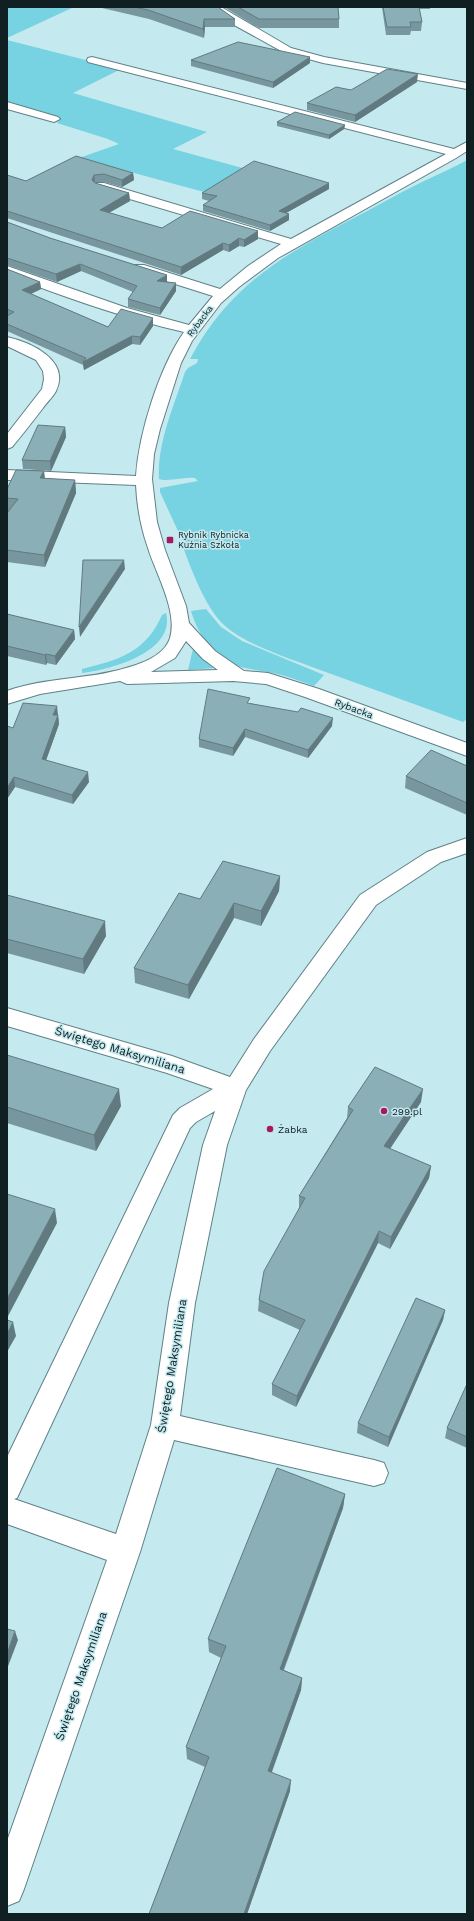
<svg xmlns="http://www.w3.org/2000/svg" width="474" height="1921" font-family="'Work Sans',sans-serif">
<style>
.green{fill:#77d2e1}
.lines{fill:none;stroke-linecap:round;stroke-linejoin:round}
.minor-casing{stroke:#5f8187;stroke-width:2}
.minor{fill:#fff;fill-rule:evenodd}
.wall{fill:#78969d}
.shaded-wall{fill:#617a7f}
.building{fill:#8bafb6;stroke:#617a7f}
.poi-dot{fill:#a6195c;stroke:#c4e9ef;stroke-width:1.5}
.labels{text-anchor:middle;stroke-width:3;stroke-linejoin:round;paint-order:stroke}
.far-street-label{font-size:9px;fill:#101f21;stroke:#c4e9ef}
.far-poi-label{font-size:9px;fill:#101f21;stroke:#c4e9ef;text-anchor:start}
.street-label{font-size:10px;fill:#101f21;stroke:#c4e9ef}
.poi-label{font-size:10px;fill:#101f21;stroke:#c4e9ef;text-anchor:start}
.near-street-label{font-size:12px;fill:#101f21;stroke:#c4e9ef}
</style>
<rect width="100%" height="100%" fill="#c4e9ef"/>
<path class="green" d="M7 7H74L7 38Z
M7 40 121 69 73 93 207 132 173 149 257 172 215 195 79 158 119 144 108 139 57 123 61 119 7 103Z
M467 160V719L463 722C417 705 370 688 323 671 294 660 247 646 224 625 205 607 191 569 182 544V541L187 540 184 531H178L160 492V488L198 481 195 478C185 477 167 482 159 479 157 443 174 406 185 372L188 368 197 363 198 359H190C228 288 277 259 346 222 372 209 397 194 424 181 438 174 453 168 467 160Z
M206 609 221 627 242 641 324 675 314 686C300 681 287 676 273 673 261 671 249 669 237 666 213 658 198 634 191 611Z
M166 613C176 652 110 670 82 673V669C119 660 146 652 162 615Z
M193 649 194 650 215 668 188 670Z"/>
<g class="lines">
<defs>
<path id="minor" d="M209 7H221L291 48 324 57 467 83V89L323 63 283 52 236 26Z
M92 57 454 149 467 142V151L456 158 278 258 239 287 221 303 192 341 181 363 160 429 154 454 152 479 157 522 165 550 186 606 189 623 215 651 244 671 268 673 319 689 467 743V756L305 697 266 684 233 681 127 684 120 681 40 694 7 704V691C46 677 87 680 126 668 141 664 165 655 170 638 178 611 156 574 148 548 141 528 137 507 136 485L7 480V470L136 476C139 433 159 368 184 332 123 318 65 297 7 275V266L127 308 189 325 213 296 134 271 132 268 134 265H144L220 289 248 266 281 244 96 189 94 186 96 183H104L291 239 446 154 88 62 87 60 88 58ZM186 641 203 659 218 670 151 672 175 658Z
M7 102 58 117 60 119 54 122 7 109Z
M7 337C30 342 71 360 56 391 53 397 47 402 43 408 33 421 23 434 12 447L7 449V434L42 389 44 379 43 371 36 360 7 346Z
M467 838V853L441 862 376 905 270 1051 246 1090 227 1145 195 1303 180 1416 374 1460 384 1463 388 1473 384 1483 374 1486 174 1440 140 1552 24 1889 19 1901 7 1906V1841L107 1560 7 1524V1457L173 1115 180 1108 213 1089 167 1073 7 1026V1008L172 1056 230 1077 254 1039 360 895 427 852ZM215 1111 203 1145 169 1303 151 1425 116 1534 14 1499 17 1498 190 1128 196 1122Z"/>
</defs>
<use href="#minor" class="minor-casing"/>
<use href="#minor" class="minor"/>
</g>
<path class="wall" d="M102 7H218L235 19V27H205L204 38 149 19 102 8Z
M224 7H338L339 19V28H259Z
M382 7H430V9H419L422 22 421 31H411L410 35H386Z
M310 57V63L273 88 191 66V60Z
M417 82 355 122 307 110V103L351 90Z
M277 122 345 125 344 129 329 139 277 126Z
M76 156 133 173 134 180 122 187 104 182H95V183L129 193 130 201 109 213 162 228 258 231V239L244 247 239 246 229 252 223 250 181 275 7 218V175L26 181Z
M329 189 286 213 289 214V220L270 231 203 211V205L209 201 202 199V193Z
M7 222 50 238 167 275V282L176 283V291L160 315 128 307V299L133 292 81 271 57 282 7 265Z
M7 269 40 282 41 289 31 294 108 327 153 318V326L140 345 132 344 84 370 83 365 7 331Z
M65 427 66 437 51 471 23 469 22 460Z
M44 471 45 479 75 480 76 493 45 567 7 562V513L8 511H7V489Z
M7 614 74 630 75 639 56 665 47 663 46 665 7 656Z
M250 703 332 726 308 758 245 737 233 756 199 747V739Z
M58 715 59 724 46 760 89 782 73 804 15 787 7 799 13 728Z
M467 766V815L405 788 406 776Z
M280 876 279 891 261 926 234 918 189 999 135 983 134 968 200 899Z
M7 895 106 936 84 974 7 953Z
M7 1055 121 1106 96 1151 7 1123Z
M421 1102 390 1149 431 1166 429 1178 390 1249 378 1243 296 1407 272 1395V1384L300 1330 258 1311 259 1300 299 1208V1196L347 1118 348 1107Z
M445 1310 443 1320 388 1447 357 1433 358 1423Z
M467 1384V1448L445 1438 447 1428Z
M345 1494 343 1508 284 1670 302 1678 301 1690 272 1772 290 1791 247 1914H149L205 1767 187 1759 186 1747 221 1658 209 1652 208 1639Z"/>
<path class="shaded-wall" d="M204 19 205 27 204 38 203 29Z
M310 57V63L273 88V82Z
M418 74 417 82 355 122V115Z
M345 125 344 129 329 139V135Z
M133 173 134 180 122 187V180Z
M94 175 95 182 93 187 92 180Z
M329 183V189L279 217V211Z
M129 193 130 201 101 217 100 210Z
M289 214V220L270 231V225Z
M258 231V239L244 247V240Z
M239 238V246L229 252V245Z
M223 243V250L181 275V267Z
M80 264 81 271 57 282 56 274Z
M167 275V283L157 281Z
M40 282 41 289 22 298V290Z
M176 283V291L160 315V308Z
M153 318V326L140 345V337Z
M132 336V344L84 370 83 362Z
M65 427 66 437 51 471 50 461Z
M44 471 45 483 40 478Z
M75 480 76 493 45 567 44 555Z
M124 560 125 569 80 637 79 627Z
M74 630 75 639 56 665 55 656Z
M46 654 47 663 46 665 45 655Z
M57 706 58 715H53Z
M58 715 59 724 43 769 42 759Z
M333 718 332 726 308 758V750Z
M245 729V737L233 756V748Z
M88 772 89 782 73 804 72 795Z
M14 777 15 787 7 799V788Z
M280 876 279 891 261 926V911Z
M234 903V918L189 999 188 985Z
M105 921 106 936 84 974 83 959Z
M119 1089 121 1106 96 1151 94 1135Z
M423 1089 421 1102 383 1159 384 1146Z
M431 1166 429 1178 390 1249 391 1237Z
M55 1209 57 1223 7 1318V1299Z
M379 1231 378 1243 296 1407 297 1396Z
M445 1310 443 1320 388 1447 389 1437Z
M13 1322 16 1336 7 1352V1334Z
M345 1494 343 1508 279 1681 280 1669Z
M15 1631 18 1640 7 1669V1654Z
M302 1678 301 1690 268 1782V1771Z
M291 1780 290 1791 247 1914H244Z"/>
<path class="building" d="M134 7H218L235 19H204L203 29 148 10Z
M238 7H338L339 19H259Z
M383 7H419L422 22H410L411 27H387Z
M238 42 310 57 273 82 191 60Z
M387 69 418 74 355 115 307 103 336 87 351 90Z
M295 112 345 125 329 135 277 122Z
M76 156 133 173 122 180 104 174 94 175 92 180 95 183 129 193 100 210 162 228 190 211 258 231 244 240 239 238 229 245 223 243 181 267 7 211V175L26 181Z
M254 161 329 183 279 211 289 214 270 225 203 205 217 196 202 193Z
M7 222 50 238 167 275 157 281 176 283 160 308 128 299 137 286 80 264 56 274 7 258Z
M7 269 40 282 22 290 108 327 121 309 153 318 140 337 132 336 83 362 86 358 7 324V316L14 312 7 309Z
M38 425 65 427 50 461 22 460Z
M16 470 44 471 40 478 75 480 44 555 7 550V513L18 499 7 498V489Z
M83 560H124L79 627Z
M7 614 74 630 55 656 46 654 45 655 7 646Z
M208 689 250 698 247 703 298 712 301 708 333 718 308 750 245 729 233 748 199 739Z
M23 703 57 706 53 715H58L42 759 88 772 72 795 14 777 7 788V726L13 728Z
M431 750 467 766V803L406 776Z
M223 861 280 876 261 911 234 903 188 985 134 968 179 893 200 899Z
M7 895 105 921 83 959 7 939Z
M7 1055 119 1089 94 1135 7 1107Z
M375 1067 423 1089 384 1146 431 1166 391 1237 379 1231 297 1396 272 1384 305 1320 259 1300 264 1271 305 1198 299 1196 353 1110 348 1107Z
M7 1194 55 1209 7 1299Z
M416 1298 445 1310 389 1437 358 1423Z
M7 1320 13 1322 7 1334Z
M467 1384V1437L447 1428Z
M277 1468 345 1494 280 1669 302 1678 268 1771 291 1780 244 1914H149L209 1757 186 1747 226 1646 208 1639Z
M7 1629 15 1631 7 1654Z"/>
<g class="poi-dot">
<rect x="166" y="536" width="8" height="8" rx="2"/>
<circle cx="384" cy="1111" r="4"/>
<circle cx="270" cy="1129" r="4"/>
</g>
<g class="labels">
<g class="far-street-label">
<text transform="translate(200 321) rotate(-53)" y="3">Rybacka</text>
</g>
<g class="far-poi-label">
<text x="178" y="538">Rybnik Rybnicka<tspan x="178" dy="10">Kuźnia Szkoła</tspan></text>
</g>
<g class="street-label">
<text transform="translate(354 708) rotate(20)" y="4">Rybacka</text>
</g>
<g class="poi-label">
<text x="392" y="1115">299.pl</text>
<text x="278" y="1133">Żabka</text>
</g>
<g class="near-street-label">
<text transform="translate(120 1050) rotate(17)" y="4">Świętego Maksymiliana</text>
<text transform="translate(172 1366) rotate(-81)" y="4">Świętego Maksymiliana</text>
<text transform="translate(81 1676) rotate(-71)" y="4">Świętego Maksymiliana</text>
</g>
</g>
<rect width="474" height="1921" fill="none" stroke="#101f21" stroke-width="16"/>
</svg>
